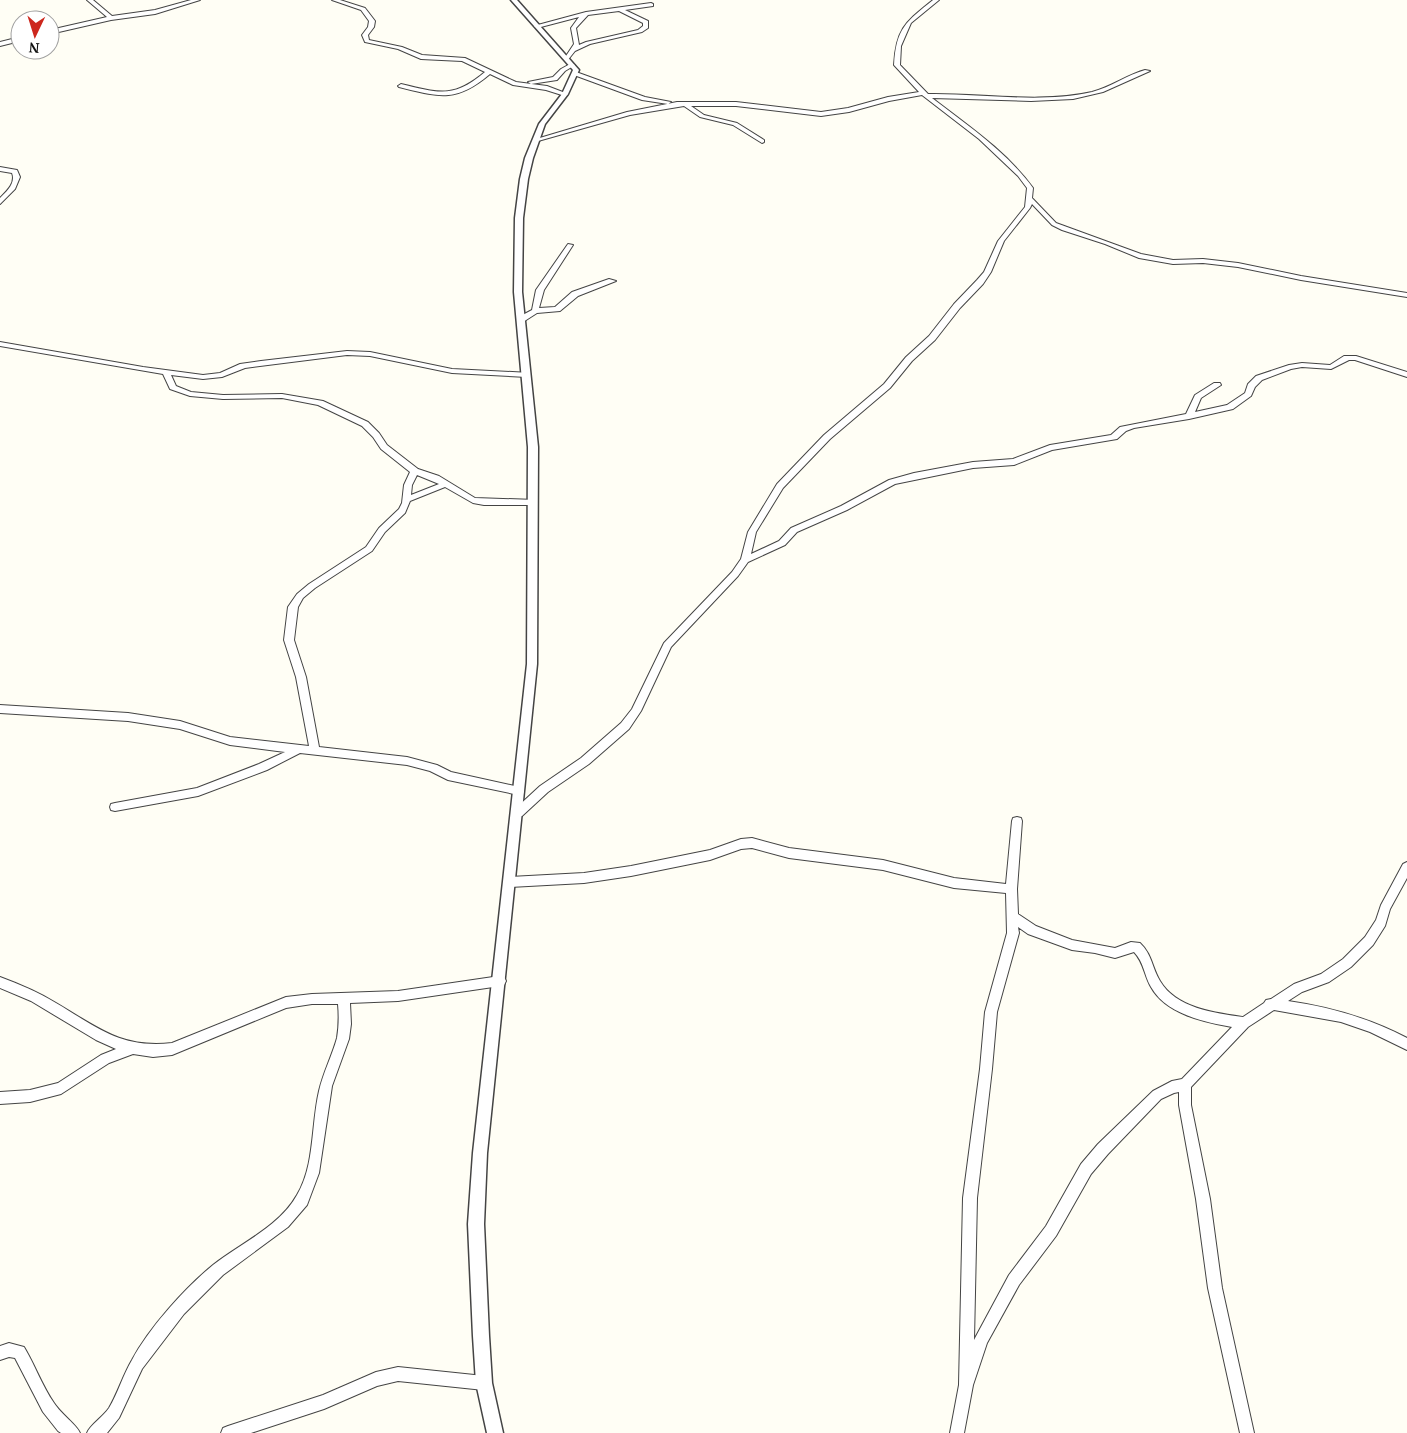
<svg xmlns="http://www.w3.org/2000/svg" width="1407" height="1433" font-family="'PT Serif',serif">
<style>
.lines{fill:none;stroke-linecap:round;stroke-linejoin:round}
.minor-casing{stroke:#444;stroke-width:2}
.tertiary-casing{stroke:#444;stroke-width:3}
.minor{fill:#fff;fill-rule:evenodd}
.tertiary{fill:#fff;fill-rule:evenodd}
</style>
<rect width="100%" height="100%" fill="#fffef5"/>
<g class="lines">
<defs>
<path id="minor" d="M87 0H93L112 16 155 10 191 0H200L155 14 111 20 50 34V30L107 17Z
M332 0H340L365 8 375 21 374 27 368 35 369 40 402 47 422 55 465 58 516 82 547 86 568 94 565 96 546 90 513 85 490 74C456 103 439 97 399 87L398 86 401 84C439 93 453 99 485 72L462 61 421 59 398 49 365 42 362 35 368 27 369 21 361 10Z
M933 0H939L911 23 901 46 900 65 928 94C982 93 1038 104 1092 92 1111 87 1127 75 1145 70L1150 71 1103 92 1073 99 1031 101 932 98C967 125 1006 151 1033 188L1032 198 1056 223 1141 254 1173 260 1203 259 1238 263 1301 276 1407 293V297L1301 280 1238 267 1203 263 1173 264 1139 258 1105 244 1062 230 1052 225 1032 204 1030 208 1004 241 991 272 983 284 960 308 935 340 912 361 890 388 830 439 783 488 756 532 751 554 779 541 791 528 841 506 889 480 914 473 973 462 1013 459 1050 445 1111 435 1120 427 1186 414 1195 395 1214 383H1220L1221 385 1201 398 1195 412 1227 405 1245 393 1248 384 1256 376 1289 365 1302 363 1330 365 1344 356H1356L1407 372V377L1355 360H1349L1331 369 1302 367 1291 369 1262 380 1255 387 1251 396 1233 409 1189 419 1134 428 1126 431 1117 439 1052 450 1014 465 973 468 895 484 847 510 797 532 785 545 748 562 738 576 671 647 641 711 629 729 589 764 548 792 522 816 518 817 514 816 513 813 514 810 540 786 581 758 621 723 632 709 664 643 732 572 741 559 748 532 777 484 824 435 884 384 906 357 929 336 954 304 977 280 984 272 998 241 1025 207 1027 188 1018 176 979 139 922 95 889 101 849 112 821 116 736 106H691L704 115 737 123 764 140V142L762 143 733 125 700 117 684 106 630 115 538 141 533 140 627 112 677 102H736L821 112 848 108 888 97 919 92 894 65C896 28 906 22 933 0Z
M651 3 653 4V6L625 10 648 21V28L642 32 590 44 575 51 567 61 564 59 574 44 571 28 579 17 537 28 534 26 586 12ZM619 11 643 23V26L638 30 586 42 579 45 576 28 588 15Z
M20 37V41L0 46V42Z
M570 64 575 65 565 71 557 80 531 84 528 82 553 77 561 69Z
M576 72 645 97 671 102 668 104 642 100 574 75 573 74Z
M0 167 17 170 20 177 15 189 0 204V198C7 191 16 183 12 173L0 171Z
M568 244 573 245 544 290 539 308 555 307 572 292 609 279 616 281 578 296 560 311 537 313 523 322H517V318L532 310 536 290Z
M0 342 143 367 203 375 220 373 240 364 261 361 347 351 370 352 452 369 530 373V377H527L452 373 370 356 347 355 245 368 222 377 203 379 171 375 176 386 191 392 223 395 282 394 323 401 368 422 379 433 387 445 418 469 439 476 475 498 536 500 537 502 533 505H484L473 503 445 487 410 501 405 513 385 532 372 551 315 588 303 598 298 607 294 640 306 677 319 747 407 757 437 765 451 772 519 787 523 788 524 791 523 794 519 795 448 780 430 771 407 765 300 753 267 770 198 796 115 811 111 810 110 807 111 804 115 803 197 788 259 764 285 752 230 745 180 729 128 721 0 713V705L128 713 180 721 230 737 309 746 296 677 284 640 288 607 297 594 309 584 366 547 379 528 399 509 402 503 404 485 410 472 381 449 373 437 362 426 318 405 282 398 223 399 190 396 170 389 163 374 0 346ZM417 475 439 484 411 495 412 485Z
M1017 817 1021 818 1022 821 1017 889 1018 914 1036 926 1072 940 1115 948 1131 942 1140 943C1152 954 1152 968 1160 981 1176 1008 1214 1013 1243 1017L1264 1003 1266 1000 1271 999 1294 984 1321 974 1343 959 1365 937 1376 920 1381 905 1403 864 1407 862V878L1390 909 1385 926 1373 945 1351 967 1329 982 1302 992 1288 1001C1330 1007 1369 1018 1407 1038V1050L1370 1032 1341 1022 1274 1010 1248 1027 1191 1087V1105L1210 1199 1222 1288 1254 1433H1240L1208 1288 1196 1199 1179 1105V1092L1174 1093 1161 1099 1108 1154 1091 1174 1056 1236 1019 1285 987 1343 973 1385 964 1433H950L959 1385 963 1198 980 1069 985 1012 1007 933 1006 893 954 888 883 870 789 858 752 848 741 849 710 860 631 876 584 883 510 887 506 885 504 882 506 879 510 877 584 873 631 866 710 850 741 839 752 838 789 848 883 860 954 878 1006 884 1012 821 1013 818ZM1018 927 1028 934 1072 950 1095 953 1115 958 1134 952C1144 962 1144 975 1151 987 1166 1014 1204 1022 1232 1027L1182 1079 1172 1081 1153 1091 1098 1144 1081 1164 1046 1226 1009 1275 974 1340 977 1198 992 1069 997 1012 1019 933Z
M500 976 504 977 506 981 504 985 500 986 398 1001 350 1003 351 1024 349 1039 332 1086 319 1173 307 1205 288 1227 223 1275 184 1314 142 1369 119 1418 107 1433H87C90 1425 103 1417 109 1408 118 1393 123 1375 132 1360 149 1328 185 1288 213 1265 241 1243 279 1227 297 1195 315 1165 311 1125 319 1091 323 1073 332 1056 337 1038 339 1026 339 1015 338 1004H312L286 1008 172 1055 153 1057 133 1054 109 1063 61 1094 30 1102 0 1104V1092L30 1090 58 1083 101 1055 116 1049 96 1040 31 1001 0 988V977C19 984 38 992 56 1003 97 1027 121 1049 172 1043L286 997 312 994 398 991Z
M9 1343 24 1347C35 1365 42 1386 54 1403 61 1414 77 1425 80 1433H61L58 1431 43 1412 15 1358 9 1357 0 1360V1346Z
M398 1367 484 1376 489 1378 491 1383 489 1388 484 1390 398 1381 377 1386 324 1409 251 1433H221L223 1428 228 1426 323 1395 376 1372Z"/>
<path id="tertiary" d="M511 0H517L579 70 568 94 545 124 533 158 528 179 523 218 522 292 538 447 537 664 487 1153 484 1224 489 1336 492 1383 503 1433H487L476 1383 473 1336 468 1224 473 1153 527 664 528 447 514 292 515 218 520 179 525 158 539 124 562 94 573 70Z"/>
</defs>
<use href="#minor" class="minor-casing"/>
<use href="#tertiary" class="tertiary-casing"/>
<use href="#minor" class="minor"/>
<use href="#tertiary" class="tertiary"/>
</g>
<g transform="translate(35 35) rotate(184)"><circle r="24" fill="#ffffff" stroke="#a0a0a0"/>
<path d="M0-4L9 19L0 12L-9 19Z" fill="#cd271d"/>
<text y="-8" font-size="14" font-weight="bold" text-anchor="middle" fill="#111111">N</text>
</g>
</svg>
